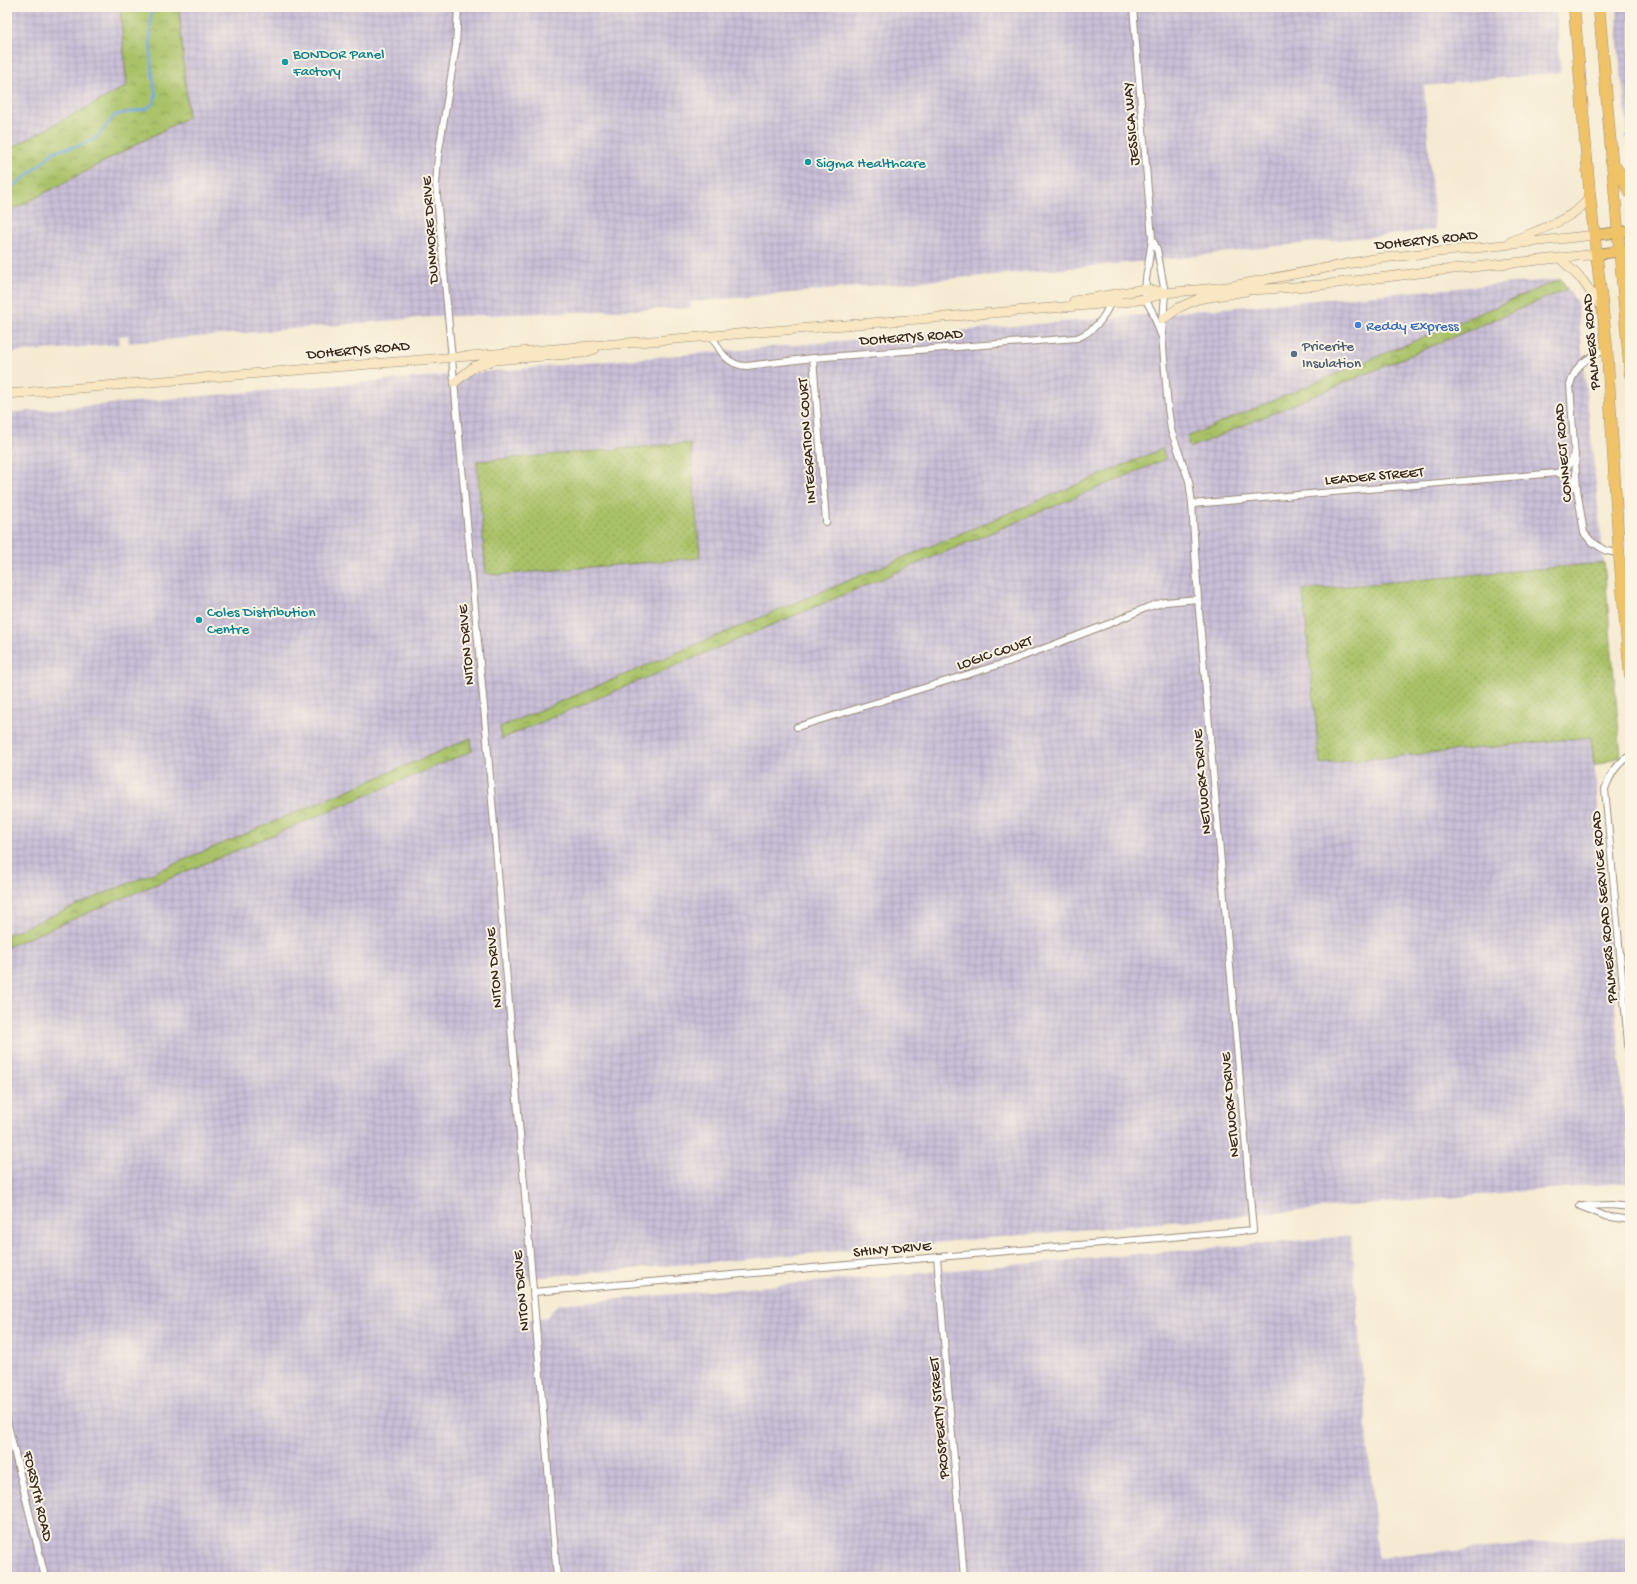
<svg xmlns="http://www.w3.org/2000/svg" width="1637" height="1584" font-family="'Gochi Hand',sans-serif">
<style>
.industrial{fill:url(#industrial-grid)}
.grass{fill:url(#grass-dots);stroke:#727642}
.park{fill:url(#park-crowns);stroke:#727642}
.lines{fill:none;stroke-linecap:round;stroke-linejoin:round}
.stream{stroke:#78aae4;stroke-width:2.5}
.street-casing{stroke:#988a78;stroke-width:8}
.secondary-casing{stroke:#988a78;stroke-width:10}
.primary-casing{stroke:#988a78;stroke-width:12}
.highway-casing{stroke:#988a78;stroke-width:12}
.street{stroke:#fff;stroke-width:6}
.secondary{stroke:#f9e7c3;stroke-width:9}
.primary{stroke:#f0c369;stroke-width:10}
.highway{stroke:#f0c369;stroke-width:11}
.culture-dot{fill:#0f9aa8;stroke:#fcf5e5;stroke-width:1.5}
.shop-dot{fill:#3f7fe0;stroke:#fcf5e5;stroke-width:1.5}
.service-dot{fill:#5c6f8a;stroke:#fcf5e5;stroke-width:1.5}
.labels{text-anchor:middle;stroke-width:4;stroke-linejoin:round;paint-order:stroke}
.culture-label{font-size:15px;fill:#0d838f;stroke:#fcf5e5;text-anchor:start}
.street-label{font-size:15px;fill:#3b2a1e;stroke:#fcf5e5}
.shop-label{font-size:15px;fill:#366cbe;stroke:#fcf5e5;text-anchor:start}
.service-label{font-size:15px;fill:#4e5e75;stroke:#fcf5e5;text-anchor:start}
</style>
<defs>
<pattern id="industrial-grid" width="8" height="8" patternUnits="userSpaceOnUse"><rect width="8" height="8" fill="#c9bfd7"/><path d="M0 4h8M4 0v8" fill="none" stroke="#aea4b8"/></pattern>
<pattern id="grass-dots" width="8" height="8" patternUnits="userSpaceOnUse"><rect width="8" height="8" fill="#a9c267"/><path d="M2 2h.1M6 6h.1" fill="none" stroke="#8b9e54" stroke-width="1.8" stroke-linecap="round"/></pattern>
<pattern id="park-crowns" width="20" height="18" patternUnits="userSpaceOnUse"><rect width="20" height="18" fill="#a9c267"/><path d="M2 6a3 3 0 1 1 6 0M12 15a3 3 0 1 1 6 0" fill="none" stroke="#8b9e54"/></pattern>
</defs>
<rect width="100%" height="100%" fill="#fcf5e5"/>
<filter id="ink" filterUnits="userSpaceOnUse"><feTurbulence type="fractalNoise" baseFrequency=".025" numOctaves="2"/><feDisplacementMap in="SourceGraphic" scale="8" xChannelSelector="R" yChannelSelector="G"/><feConvolveMatrix kernelMatrix="1 2 1 2 8 2 1 2 1" color-interpolation-filters="sRGB"/></filter>
<filter id="wash" filterUnits="userSpaceOnUse"><feTurbulence type="fractalNoise" baseFrequency=".012" numOctaves="4" result="noise"/><feDisplacementMap in="SourceGraphic" scale="16" xChannelSelector="R" yChannelSelector="G"/><feGaussianBlur stdDeviation="0.9" result="paint"/><feColorMatrix in="noise" values="0 0 0 0 0 0 0 0 0 0 0 0 0 0 0 0 0 1.4 0 .05"/><feComposite in="paint" operator="in"/></filter>
<g filter="url(#wash)">
<rect width="100%" height="100%" fill="#f5ebd2"/>
<path class="industrial" d="M7 7H1556L1561 72 1424 86 1435 230 1269 247 1182 258 691 302V308L430 317 129 343 128 335 119 336 120 344 7 353Z
M1617 7H1630V152L1618 45Z
M1561 279 1577 302 1604 563 1303 590 1320 764 1592 737 1628 1151 1630 1152V1182L518 1279 522 1320 547 1317 558 1304 1351 1236 1378 1558 1630 1535V1577H7V413Z"/>
<path class="grass" d="M690 443 700 558 496 575 486 573 477 461Z
M1604 563 1621 756 1594 766 1591 737 1320 764 1303 590Z"/>
<path class="park" d="M120 7H179L188 117 7 213V150L127 86Z
M1561 279 1567 289 1190 448 1187 437Z
M1162 449 1166 459 501 739 500 727Z
M471 738 472 751 7 947V935Z"/>
<g class="lines">
<path class="stream" d="M1626 136 1630 135
M7 187 13 186 27 176 55 151 78 146 96 138 115 115 146 109 153 104 156 96 151 63 150 31 152 7"/>
</g>
</g>
<g filter="url(#ink)">
<g class="lines">
<defs>
<path id="street" d="M458 7 456 46 438 156 436 185 486 729 557 1577
M1133 7 1152 239 1146 279 1145 299 1152 311 1161 335
M712 335C719 351 728 366 747 366L813 358 1077 338C1094 331 1104 320 1110 303
M1607 348C1588 359 1576 362 1570 385L1577 489 1584 533 1591 541 1606 551 1619 553
M813 358 826 522
M1557 473 1568 466 1575 454
M1192 504 1557 473C1568 475 1573 480 1577 489
M797 727 1008 662 1111 623 1148 607 1165 602 1198 599
M1630 756C1617 762 1610 775 1605 789L1630 1065
M1580 1206 1605 1216 1630 1220
M1584 1206 1611 1205 1630 1207
M937 1257 964 1577
M533 1292 1253 1230 1198 599 1192 504 1189 481 1171 430 1168 408 1162 335 1165 293 1157 249 1152 239
M7 1421 45 1577"/>
<path id="secondary" d="M1510 242C1535 231 1574 220 1590 197
M1560 258 1583 281 1602 308
M1239 288 1253 290 1321 285 1435 271 1597 254
M1074 301 1145 289 1164 292
M1163 319 1178 308 1198 299 1246 291
M455 382 475 366 495 360 582 353 595 349
M7 394 1125 302 1145 299 1165 293 1227 287 1373 259 1595 235"/>
<path id="primary" d="M1595 235 1630 231
M1597 254 1630 250"/>
<path id="highway" d="M1574 7 1590 197 1607 348 1619 553 1630 675
M1599 7 1630 374
M1611 161 1622 176 1630 193"/>
</defs>
<use href="#street" class="street-casing"/>
<use href="#secondary" class="secondary-casing"/>
<use href="#primary" class="primary-casing"/>
<use href="#highway" class="highway-casing"/>
<use href="#street" class="street"/>
<use href="#secondary" class="secondary"/>
<use href="#primary" class="primary"/>
<use href="#highway" class="highway"/>
</g>
</g>
<g class="culture-dot">
<circle cx="285" cy="62" r="4"/>
<circle cx="808" cy="162" r="4"/>
<circle cx="199" cy="620" r="4"/>
</g>
<circle class="shop-dot" cx="1358" cy="325" r="4"/>
<circle class="service-dot" cx="1294" cy="354" r="4"/>
<g class="labels">
<g class="culture-label">
<text x="293" y="58">BONDOR Panel<tspan x="293" dy="17">Factory</tspan></text>
<text x="816" y="167">Sigma Healthcare</text>
<text x="207" y="616">Coles Distribution<tspan x="207" dy="17">Centre</tspan></text>
</g>
<g class="street-label">
<text transform="translate(1130 124) rotate(-95)" y="5">JESSICA WAY</text>
<text transform="translate(429 230) rotate(-94)" y="5">DUNMORE DRIVE</text>
<text transform="translate(1426 239) rotate(-6)" y="5">DOHERTYS ROAD</text>
<text transform="translate(911 336) rotate(-4)" y="5">DOHERTYS ROAD</text>
<text transform="translate(1590 342) rotate(-95)" y="5">PALMERS ROAD</text>
<text transform="translate(358 349) rotate(-5)" y="5">DOHERTYS ROAD</text>
<text transform="translate(806 441) rotate(-94)" y="5">INTEGRATION COURT</text>
<text transform="translate(1562 453) rotate(-95)" y="5">CONNECT ROAD</text>
<text transform="translate(1374 475) rotate(-5)" y="5">LEADER STREET</text>
<text transform="translate(465 645) rotate(-95)" y="5">NITON DRIVE</text>
<text transform="translate(994 652) rotate(-19)" y="5">LOGIC COURT</text>
<text transform="translate(1201 782) rotate(-95)" y="5">NETWORK DRIVE</text>
<text transform="translate(1603 907) rotate(-95)" y="5">PALMERS ROAD SERVICE ROAD</text>
<text transform="translate(493 968) rotate(-95)" y="5">NITON DRIVE</text>
<text transform="translate(1229 1105) rotate(-95)" y="5">NETWORK DRIVE</text>
<text transform="translate(892 1248) rotate(-5)" y="5">SHINY DRIVE</text>
<text transform="translate(520 1291) rotate(-95)" y="5">NITON DRIVE</text>
<text transform="translate(938 1418) rotate(-95)" y="5">PROSPERITY STREET</text>
<text transform="translate(39 1496) rotate(77)" y="5">FORSYTH ROAD</text>
</g>
<g class="shop-label">
<text x="1366" y="330">Reddy Express</text>
</g>
<g class="service-label">
<text x="1302" y="350">Pricerite<tspan x="1302" dy="17">Insulation</tspan></text>
</g>
</g>
<rect width="1637" height="1584" fill="none" stroke="#fcf5e5" stroke-width="24"/>
</svg>
